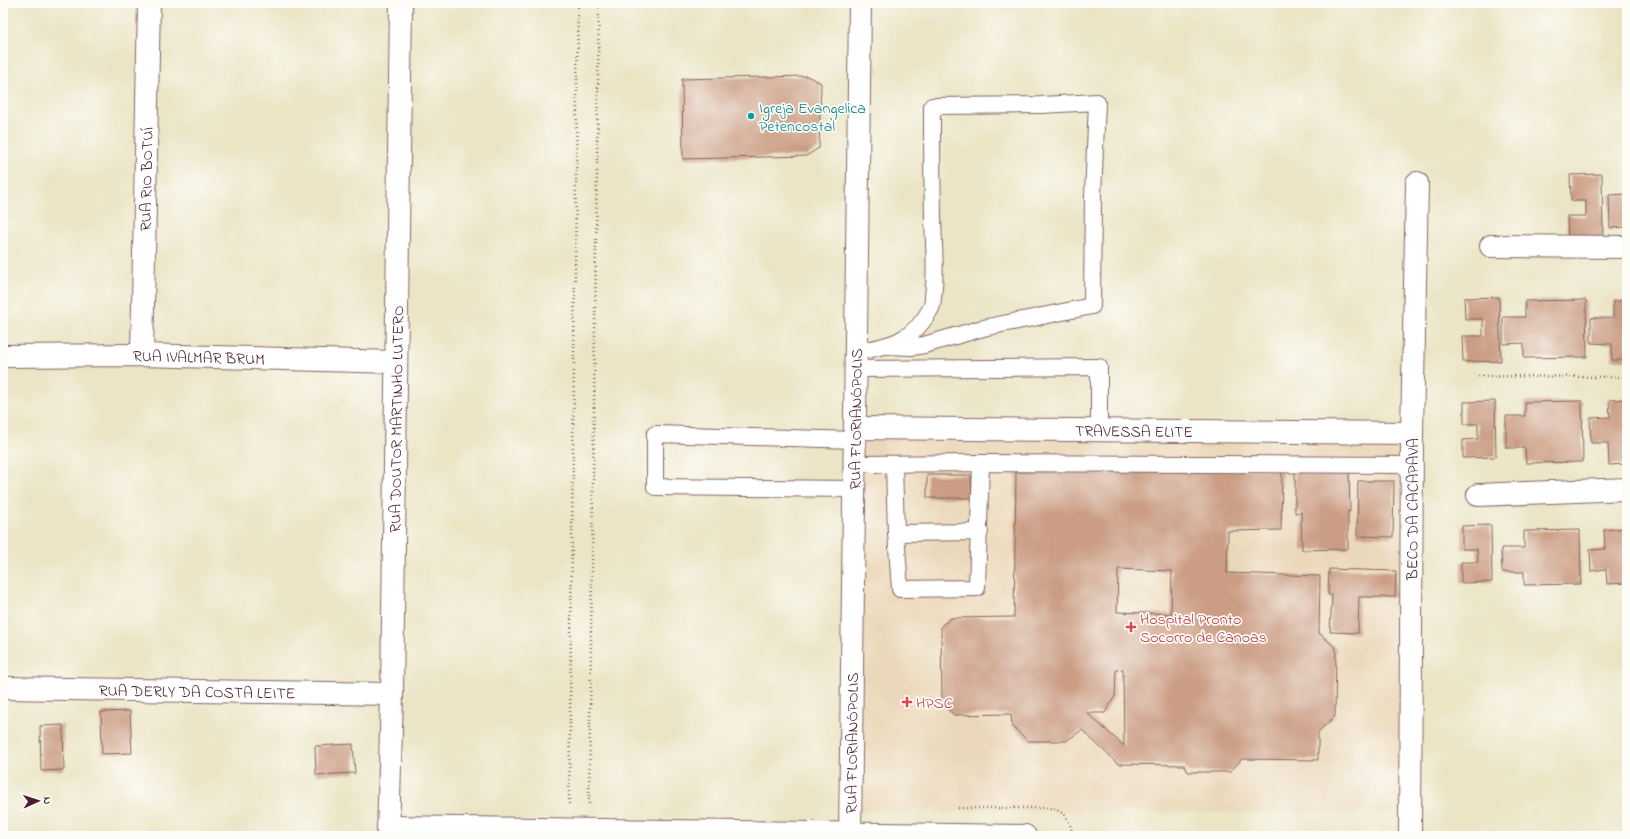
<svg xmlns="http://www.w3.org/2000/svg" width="1630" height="839" font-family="'Indie Flower',sans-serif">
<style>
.built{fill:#ebd8ba}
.building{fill:#cb9d84;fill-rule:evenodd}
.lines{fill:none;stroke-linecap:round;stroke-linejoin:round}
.service-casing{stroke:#826461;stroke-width:18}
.minor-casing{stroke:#826461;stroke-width:24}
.secondary-casing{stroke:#826461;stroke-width:24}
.path{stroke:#826461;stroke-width:2.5;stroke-dasharray:1 3;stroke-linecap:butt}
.service{stroke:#fff;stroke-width:16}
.minor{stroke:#fff;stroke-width:22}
.secondary{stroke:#fff;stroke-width:22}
.culture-dot{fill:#0f9aa8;stroke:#fdfcf7;stroke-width:1.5}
.health-dot{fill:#e0444e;stroke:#fdfcf7;stroke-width:1.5}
.labels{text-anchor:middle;stroke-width:3.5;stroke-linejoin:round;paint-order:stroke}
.culture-label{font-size:16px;fill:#0d838f;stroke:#fdfcf7;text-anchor:start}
.street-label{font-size:16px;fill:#4a1f2b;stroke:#fdfcf7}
.health-label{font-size:16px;fill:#be3a42;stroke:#fdfcf7;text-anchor:start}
</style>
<rect width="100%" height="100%" fill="#fdfcf7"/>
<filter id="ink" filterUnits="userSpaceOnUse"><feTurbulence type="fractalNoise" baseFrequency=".025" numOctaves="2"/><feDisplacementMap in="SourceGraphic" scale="8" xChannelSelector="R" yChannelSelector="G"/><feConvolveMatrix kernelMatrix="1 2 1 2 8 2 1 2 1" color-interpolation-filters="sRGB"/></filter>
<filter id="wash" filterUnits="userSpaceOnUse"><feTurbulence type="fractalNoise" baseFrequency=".012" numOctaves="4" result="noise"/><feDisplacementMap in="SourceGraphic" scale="16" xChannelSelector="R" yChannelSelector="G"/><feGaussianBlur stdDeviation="0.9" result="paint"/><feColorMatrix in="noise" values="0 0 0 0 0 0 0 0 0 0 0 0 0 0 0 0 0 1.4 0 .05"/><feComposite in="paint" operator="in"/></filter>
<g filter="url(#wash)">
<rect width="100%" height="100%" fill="#ebe4c5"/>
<path class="built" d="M863 437 1400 443 1405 813 857 811Z"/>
<g id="blocks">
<path class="building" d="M807 76 821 83 819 148 806 156 683 159 682 79Z
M1602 174 1603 238H1568L1567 216H1586V201H1571L1570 175Z
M1627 194V227L1610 228 1609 195Z
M1499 297 1501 361 1463 362 1462 336H1483V319H1465L1464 298Z
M1586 300 1587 357 1524 358V343L1503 344V317H1525V301Z
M1613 301H1627V360H1612V344L1591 343V318H1613Z
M1627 399V464L1609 465 1608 443H1591L1590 418 1610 417 1609 400Z
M1495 401 1496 457 1463 458V440L1478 439V424H1464V402Z
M1582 401 1583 462 1526 463 1525 448H1506V416H1525V402Z
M1282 469 1281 530 1228 531 1227 573 1320 576 1319 633 1336 648 1335 716 1318 732V760L1242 759 1230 772H1188L1184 765 1118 764 1082 730 1066 741H1028L1012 726 1011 714 954 715 942 704 941 626 951 618 1014 617 1016 472ZM1118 569 1172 571 1171 614 1117 612ZM1123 669 1124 746 1087 713H1105L1115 696 1116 670Z
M1349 470 1350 512 1348 511V549L1302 550 1301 512 1295 513V471Z
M927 475H971L972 498H927Z
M1358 481H1394L1393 537 1357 536Z
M1491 525 1492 582 1461 583V562H1478L1477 549H1462V526Z
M1627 528V551H1625V564H1627V583L1607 584 1606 569 1591 571 1590 550 1605 549 1604 530Z
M1580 530 1581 584 1524 585V572H1502L1501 548H1524V531Z
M1329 569 1396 571 1395 597H1359L1358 633 1330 632 1332 595H1328Z
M130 711 132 753 102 754 101 712Z
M63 725 64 770 41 771 40 726Z
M353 744 355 773 316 775 315 746Z"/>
</g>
</g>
<g filter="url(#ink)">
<use href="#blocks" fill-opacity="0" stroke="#826461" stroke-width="1"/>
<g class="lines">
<defs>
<path id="service" d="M856 352C890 346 914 341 931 308 933 304 933 300 933 296 937 268 933 241 933 213 932 178 932 142 932 106L1041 105 1097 102 1093 195 1092 306 983 328 924 345 912 347 887 346
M856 369 1099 367V430
M855 464 981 463 1412 465
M894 464 896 533 900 589 977 588 981 463
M855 489 655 487V434L855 440
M896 533 980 532"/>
<g id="minor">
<path d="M1491 246 1627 247"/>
<path id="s1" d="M142 355 149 3"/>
<path id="s2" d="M3 356 142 355 395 362"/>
<path id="s3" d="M855 428 1412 433"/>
<path d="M1478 495 1627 489"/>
<path id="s4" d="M3 688 392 694"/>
<path d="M388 827 1025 836"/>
<path id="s5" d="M388 836 392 694 401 3"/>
<path id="s6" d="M1410 836 1412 433 1417 183"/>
</g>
<g id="secondary">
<path id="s7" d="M850 836 860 3"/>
</g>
</defs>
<use href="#service" class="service-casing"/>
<use href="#minor" class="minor-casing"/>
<use href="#secondary" class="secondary-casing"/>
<path class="path" d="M1478 376 1627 377
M569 804 578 3
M589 804 599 3
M958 808H1052C1068 814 1069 820 1073 836"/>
<use href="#service" class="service"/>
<use href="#minor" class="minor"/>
<use href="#secondary" class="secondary"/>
</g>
</g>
<circle class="culture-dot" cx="751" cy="116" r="4"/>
<g class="health-dot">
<path d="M1129 621h4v4h4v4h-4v4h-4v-4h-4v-4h4z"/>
<path d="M905 696h4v4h4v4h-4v4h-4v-4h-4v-4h4z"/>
</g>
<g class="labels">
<g class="culture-label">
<text x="759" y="113">Igreja Evangelica<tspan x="759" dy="18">Petencostal</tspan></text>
</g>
<g class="street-label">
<text dy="6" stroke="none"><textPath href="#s1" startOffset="176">RUA RIO BOTUÍ</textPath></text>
<text dy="6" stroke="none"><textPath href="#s2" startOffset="196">RUA IVALMAR BRUM</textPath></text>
<text dy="6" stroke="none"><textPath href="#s5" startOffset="417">RUA DOUTOR MARTINHO LUTERO</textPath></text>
<text dy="6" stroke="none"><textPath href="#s7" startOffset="417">RUA FLORIANÓPOLIS</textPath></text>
<text dy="6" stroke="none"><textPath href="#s3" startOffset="279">TRAVESSA ELITE</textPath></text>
<text dy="6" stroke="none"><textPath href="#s6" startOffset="327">BECO DA CACAPAVA</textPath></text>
<text dy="6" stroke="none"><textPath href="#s4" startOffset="194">RUA DERLY DA COSTA LEITE</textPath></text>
<text dy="6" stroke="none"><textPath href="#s7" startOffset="93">RUA FLORIANÓPOLIS</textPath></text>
</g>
<g class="health-label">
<text x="1140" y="624">Hospital Pronto<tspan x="1140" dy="18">Socorro de Canoas</tspan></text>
<text x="916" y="708">HPSC</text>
</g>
</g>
<rect width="1630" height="839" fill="none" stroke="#fdfcf7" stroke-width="16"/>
<g transform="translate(38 801) rotate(87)" stroke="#fdfcf7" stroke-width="3" paint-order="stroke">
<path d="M0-3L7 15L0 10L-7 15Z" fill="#4a1f2b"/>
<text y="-6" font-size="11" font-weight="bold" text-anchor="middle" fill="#4a1f2b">N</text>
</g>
</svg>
